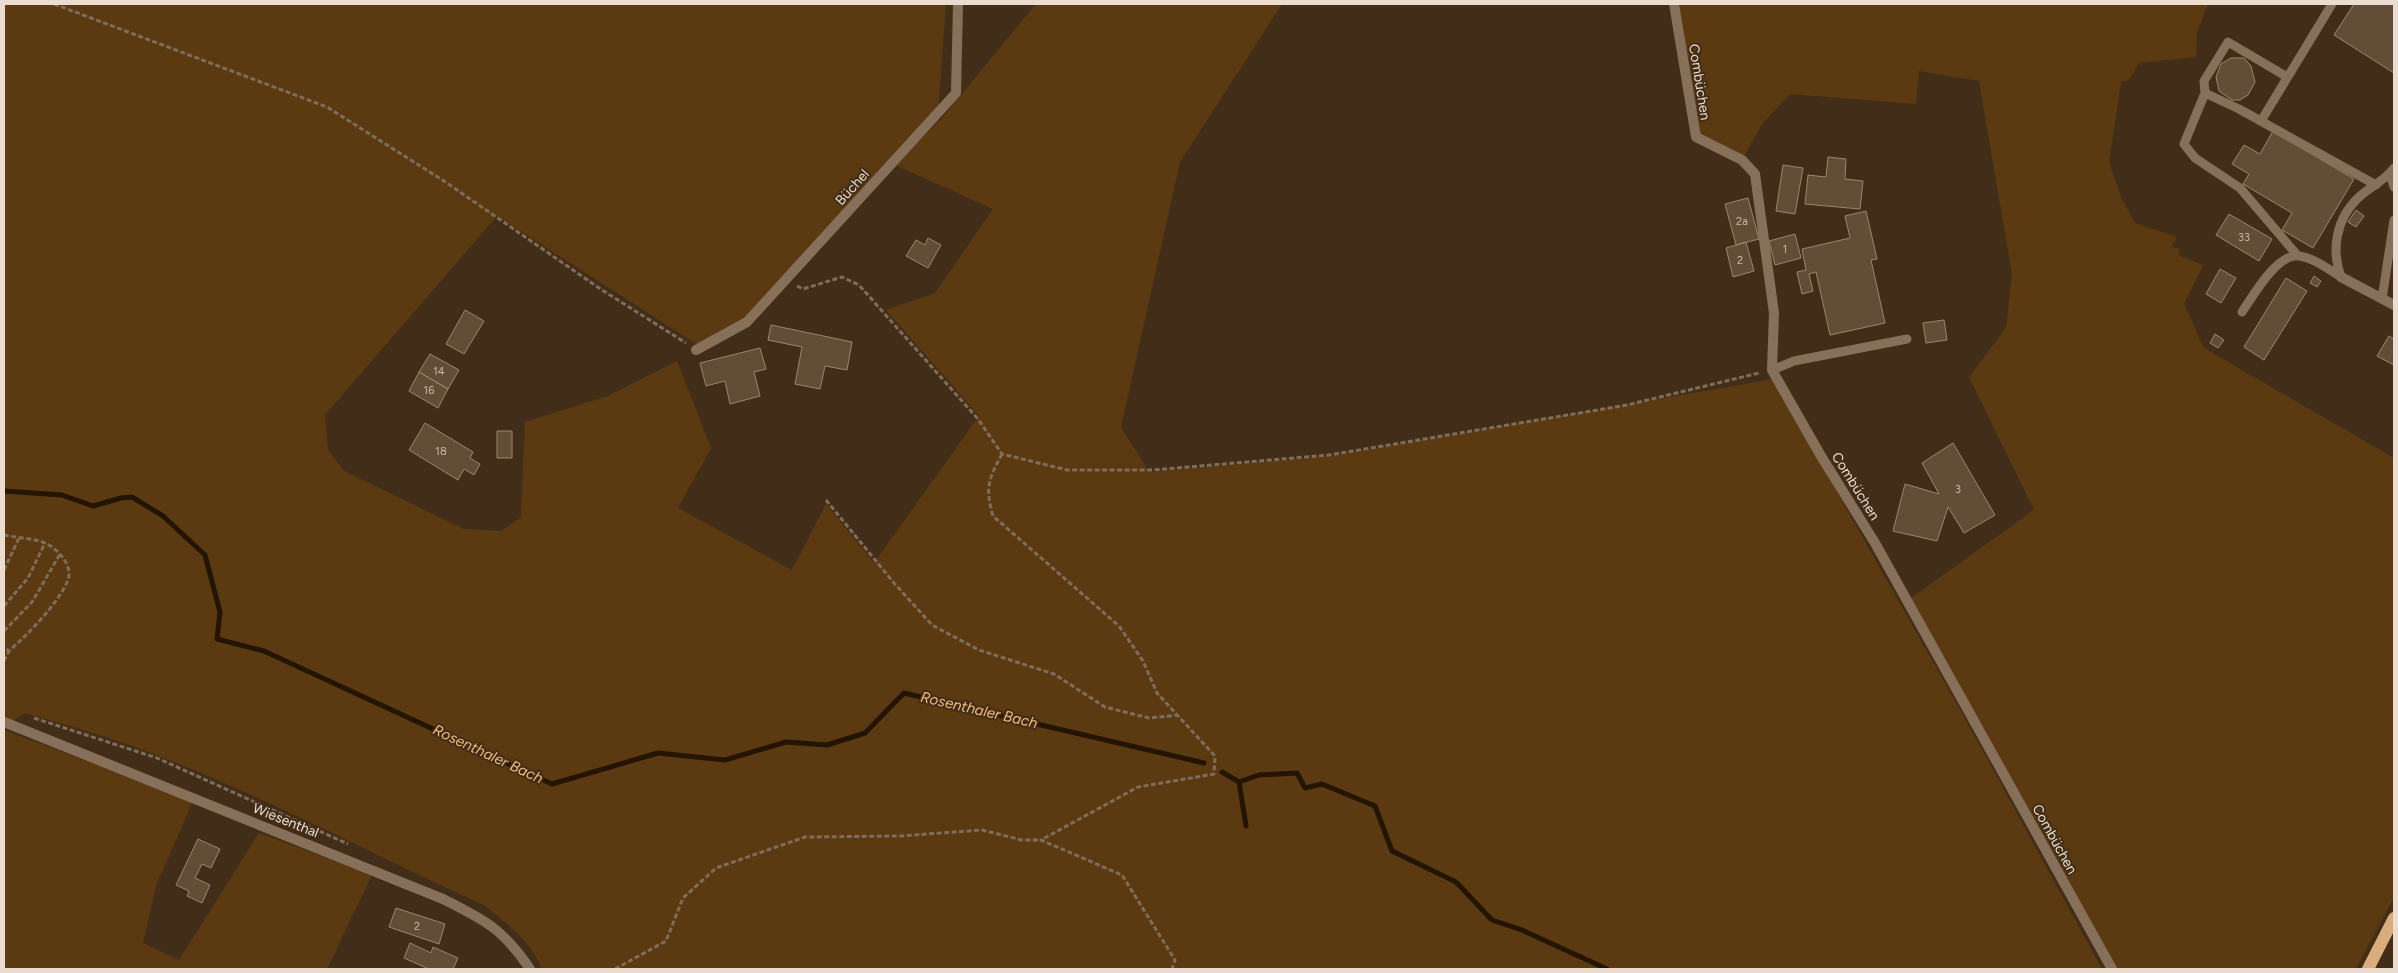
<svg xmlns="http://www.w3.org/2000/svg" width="2398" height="973" font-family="Figtree,sans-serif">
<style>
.green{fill:#5b3a12}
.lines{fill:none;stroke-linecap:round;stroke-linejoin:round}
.stream{stroke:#241403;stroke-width:5}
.building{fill:#624d36;stroke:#9e866d}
.path{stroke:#7e6d5a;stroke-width:3;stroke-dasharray:5 2.5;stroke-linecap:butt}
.service{stroke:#877059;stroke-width:9}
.minor{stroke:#877059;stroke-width:10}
.tertiary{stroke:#877059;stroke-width:10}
.primary{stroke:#dbac7b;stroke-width:12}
.labels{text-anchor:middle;stroke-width:4;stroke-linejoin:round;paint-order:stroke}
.number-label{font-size:11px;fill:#c8b9aa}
.street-label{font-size:14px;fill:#eaddd0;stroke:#422e18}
.water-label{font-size:15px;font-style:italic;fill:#f5bb7d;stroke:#422e18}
</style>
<rect width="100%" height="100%" fill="#422e18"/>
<path class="green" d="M4 4H946L938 113 746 320 698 345 497 216 325 415 328 450 344 471 464 529 501 531 521 517 525 422 608 396 677 361 711 448 678 508 792 570 826 504 874 563 979 416 886 310 935 293 993 209 895 165 942 118 1036 4H1282L1180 162 1121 427 1149 472 1331 456 1773 379 1967 722 2102 969H542C532 942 505 922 484 905 375 856 270 799 159 756 116 739 70 726 25 713L11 722 4 718Z
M1676 4H2208L2197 32 2196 57 2139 63 2129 80 2121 82 2109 162 2121 197 2135 223 2177 237 2171 247 2180 249 2178 255 2203 265 2184 304 2204 348 2394 458V897L2356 969H2115L1907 601 2034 510 1969 377 2006 328 2012 274 1979 81 1919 71 1916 104 1790 94 1762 124 1743 158 1698 136Z
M4 730 193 801 156 886 143 943 179 960 259 833 372 875 327 969H4Z"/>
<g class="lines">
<path class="stream" d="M4 491 62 495 93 506 121 498 132 497 163 516 205 555 220 612 217 639 264 651 552 784 658 753 725 760 786 742 827 745 865 733 904 693 1204 763
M1222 772 1239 782 1259 775 1297 773 1305 788 1322 784 1375 806 1392 851 1456 882 1492 920 1522 930 1607 969
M1239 782 1246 826"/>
</g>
<path class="building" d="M2354 4H2394V73L2334 35Z
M2231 58H2244L2251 66 2255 82 2248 95 2240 100H2232L2219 91 2216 77 2221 64Z
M2273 131 2354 179 2313 248 2282 230 2292 213 2243 184 2249 174 2232 164 2244 145 2260 154Z
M1828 157 1846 159 1845 179 1863 181 1860 209 1805 204 1808 175 1826 177Z
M1783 165 1803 168 1795 214 1776 211Z
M1748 198 1759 239 1736 245 1725 204Z
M2356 210 2364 216 2356 227 2348 222Z
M1866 211 1877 259 1871 260 1885 323 1830 335 1816 272 1809 274 1813 291 1802 294 1797 272 1806 270 1802 249 1850 238 1845 216Z
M2229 214 2272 239 2259 261 2216 235Z
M1795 234 1801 258 1775 265 1769 241Z
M928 238 941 245 928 268 906 256 916 240 925 245Z
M1746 242 1754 271 1733 277 1726 248Z
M2220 269 2236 278 2221 303 2206 294Z
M2314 276 2321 281 2317 287 2310 283Z
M2286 278 2307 291 2264 360 2244 347Z
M465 310 484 321 464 354 446 344Z
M1944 320 1947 340 1926 343 1923 323Z
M771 325 852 342 847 370 825 366 820 389 795 384 802 347 768 340Z
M2215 334 2224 340 2218 348 2210 343Z
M2389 336 2394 339V365L2377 356Z
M760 348 766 369 754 372 760 396 730 404 725 381 706 386 700 363Z
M430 354 459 370 448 389 419 372Z
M419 372 448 389 438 408 409 391Z
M425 423 473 452 470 458 480 464 474 475 464 469 458 480 409 450Z
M497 431H512V458H497Z
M1953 443 1995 515 1964 533 1948 507 1937 541 1893 531 1905 484 1939 494 1922 463Z
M198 839 220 849 211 868 202 864 195 878 210 885 202 903 187 896 189 891 176 885Z
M396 908 445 924 439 944 389 927Z
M410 943 431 953 433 947 458 958 453 969H429L404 958Z"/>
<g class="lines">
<path class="path" d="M54 4 327 107 444 181 602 290 686 343
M797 286 803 289 842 277 859 285 978 419 1002 454 1067 470H1153L1329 455 1627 405 1759 373
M1002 454C988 480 985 488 993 516L1119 626 1143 661 1157 693 1215 756 1214 774 1138 787 1041 840 1122 875 1175 960 1172 969
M826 500 894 583 932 625 979 650 1054 674 1105 707 1149 718 1178 715
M4 535C17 538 33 538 45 543 58 549 73 565 68 580 58 604 28 634 9 651L4 647
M4 570 19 538
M4 606 28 578 45 543
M4 631 32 602 60 554
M4 661 9 651
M34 718 157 758 348 844
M615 969 666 941 683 898 716 868 805 837 900 836 982 830 1022 840H1041"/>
<path class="service" d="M2205 93 2204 81 2228 42 2287 77
M2261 121 2332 4
M2390 174 2394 187
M2297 255 2240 188 2195 158 2184 144 2205 93 2239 109 2376 185
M2341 277C2331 250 2336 219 2358 198 2369 187 2385 181 2394 168
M2382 299 2394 220
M2242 312C2253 296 2277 253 2299 256 2314 258 2328 269 2341 277
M1772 370 1794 361 1907 339"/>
<path class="minor" d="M1674 4 1696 137 1742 160 1755 174 1774 313 1772 370 1821 456 1875 543 2112 969
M2341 277 2394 305
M696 350 747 322 956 93 958 4"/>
<path class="tertiary" d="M4 722 443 899C485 920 503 929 530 969"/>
<path class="primary" d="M2368 969 2394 918"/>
</g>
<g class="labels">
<g class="number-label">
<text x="1742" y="225">2a</text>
<text x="2244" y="241">33</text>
<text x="1785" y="253">1</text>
<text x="1740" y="264">2</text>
<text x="439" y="375">14</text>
<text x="429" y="394">16</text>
<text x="441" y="455">18</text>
<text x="1958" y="493">3</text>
<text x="417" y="930">2</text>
</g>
<g class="street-label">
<text transform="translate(1700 82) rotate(81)" y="5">Combüchen</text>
<text transform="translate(852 187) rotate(-48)" y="5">Büchel</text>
<text transform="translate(1856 486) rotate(58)" y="5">Combüchen</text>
<text transform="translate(286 820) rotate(22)" y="5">Wiesenthal</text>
<text transform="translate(2055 839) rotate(61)" y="5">Combüchen</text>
</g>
<g class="water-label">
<text transform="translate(979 710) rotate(13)" y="5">Rosenthaler Bach</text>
<text transform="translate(488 754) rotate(25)" y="5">Rosenthaler Bach</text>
</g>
</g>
<rect width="2398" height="973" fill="none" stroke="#eaddd0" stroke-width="10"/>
</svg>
